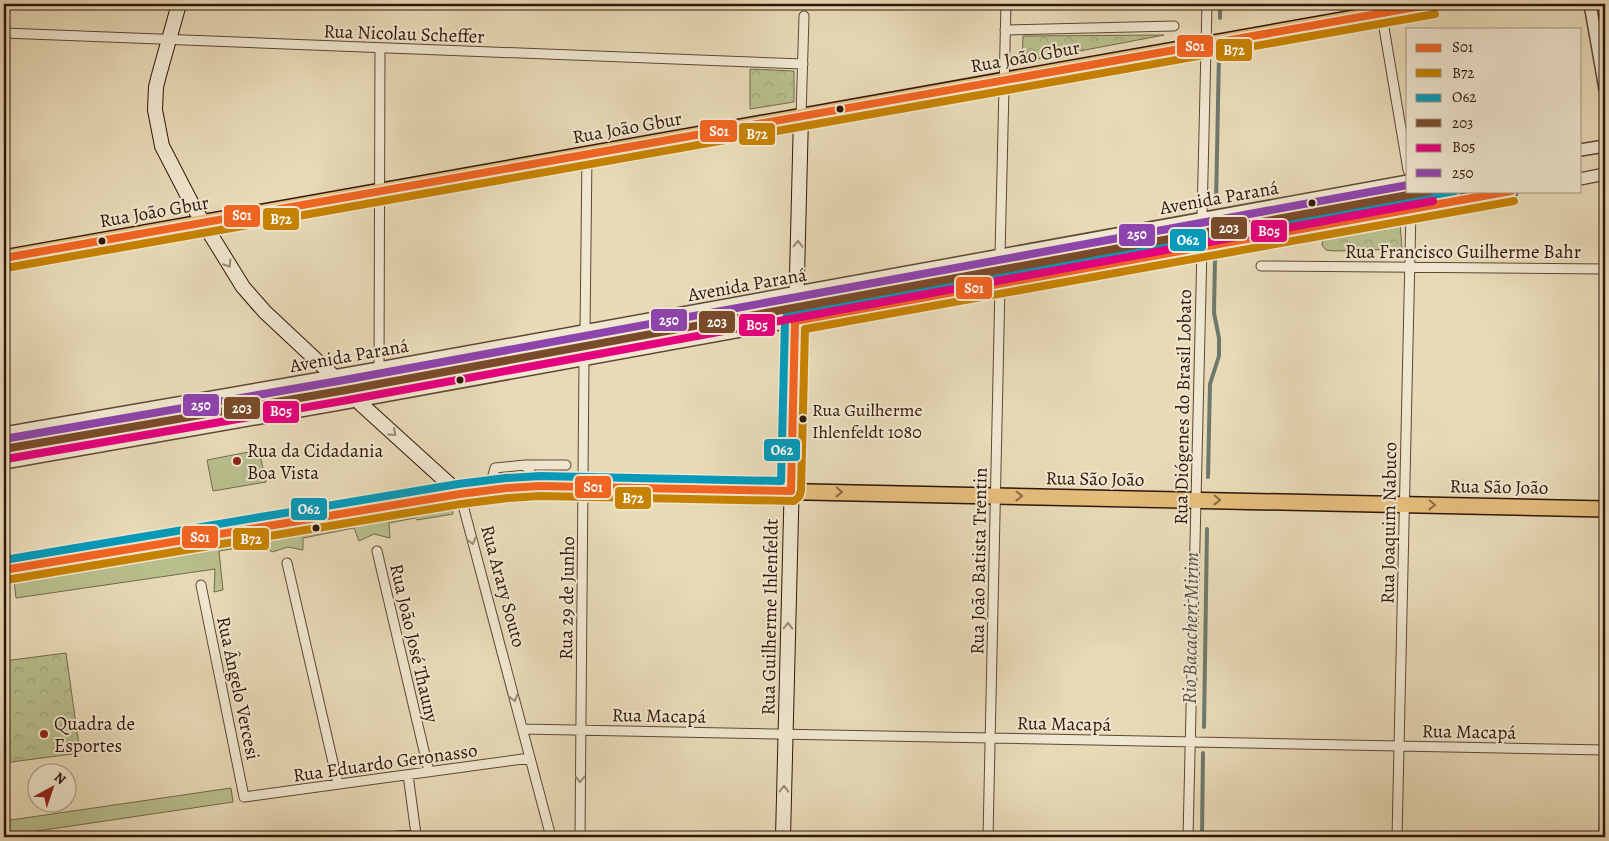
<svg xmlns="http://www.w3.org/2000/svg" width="1609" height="841" font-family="Alegreya,serif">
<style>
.green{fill:#b8bf8d;stroke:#746a4b}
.park{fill:url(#park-crowns);stroke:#746a4b}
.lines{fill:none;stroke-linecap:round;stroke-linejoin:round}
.stream{stroke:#6e796c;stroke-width:4}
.minor-casing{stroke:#5f4634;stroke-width:11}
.tertiary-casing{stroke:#5f4634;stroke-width:14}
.secondary-casing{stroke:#311509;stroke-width:16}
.primary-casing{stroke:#311509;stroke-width:18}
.minor{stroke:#f0e7d0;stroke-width:9}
.tertiary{stroke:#f0e7d0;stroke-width:11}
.secondary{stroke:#f0e7d0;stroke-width:14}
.primary{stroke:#e4bd7c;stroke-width:15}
.bus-1-casing{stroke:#f0e7d0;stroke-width:11}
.bus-2-casing{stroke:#f0e7d0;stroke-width:11}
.bus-3-casing{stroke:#f0e7d0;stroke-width:11}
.bus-4-casing{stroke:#f0e7d0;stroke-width:11}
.bus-5-casing{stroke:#f0e7d0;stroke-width:11}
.bus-6-casing{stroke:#f0e7d0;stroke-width:11}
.bus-1{stroke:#f26522;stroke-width:8}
.bus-2{stroke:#c68202;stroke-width:8}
.bus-3{stroke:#059aba;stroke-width:8}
.bus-4{stroke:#7a4b2a;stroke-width:8}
.bus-5{stroke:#e5007d;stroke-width:8}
.bus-6{stroke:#8e44ad;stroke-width:8}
.oneway{stroke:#9a8876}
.oneway2{stroke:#8a6942}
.bus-dot{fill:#311509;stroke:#f0e7d0;stroke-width:2}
.poi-dot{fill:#8f2418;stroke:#f0e7d0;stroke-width:2}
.labels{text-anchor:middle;stroke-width:4;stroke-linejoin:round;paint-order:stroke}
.bus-label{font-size:18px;fill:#311509;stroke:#f0e7d0;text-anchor:start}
.street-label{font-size:19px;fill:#311509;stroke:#f0e7d0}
.poi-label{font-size:19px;fill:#311509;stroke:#f0e7d0;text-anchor:start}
.water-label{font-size:20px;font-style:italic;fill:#554f43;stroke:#f0e7d0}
.line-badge{stroke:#f0e7d0;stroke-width:2}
.badge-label{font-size:14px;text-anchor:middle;font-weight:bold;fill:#fff}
</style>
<defs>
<pattern id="park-crowns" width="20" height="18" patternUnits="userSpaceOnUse" patternTransform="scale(1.25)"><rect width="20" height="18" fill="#b8bf8d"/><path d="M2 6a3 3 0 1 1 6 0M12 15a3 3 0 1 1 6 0" fill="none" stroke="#9fa378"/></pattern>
</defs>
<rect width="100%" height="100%" fill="#e8dab7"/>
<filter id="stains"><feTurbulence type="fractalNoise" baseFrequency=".004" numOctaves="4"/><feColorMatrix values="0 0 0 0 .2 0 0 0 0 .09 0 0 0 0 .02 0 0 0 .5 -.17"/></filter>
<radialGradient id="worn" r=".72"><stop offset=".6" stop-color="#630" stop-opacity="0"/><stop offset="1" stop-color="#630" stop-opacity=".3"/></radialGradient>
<path class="green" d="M259 450 266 482 213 491 207 460Z
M452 507 453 514 417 520 415 518 389 523 390 538 374 534 359 541 354 528 303 538V550L288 547 272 552 262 544 219 551 223 590 214 592 215 569 16 598 14 581Z
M231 788 233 802 4 836V821Z"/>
<path class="park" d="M1164 35 1022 62 1023 36Z
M750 69 794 71V102L750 109Z
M1400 223 1402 249 1334 251 1326 250 1322 245 1323 240 1328 235Z
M66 653 80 753 4 763V661Z"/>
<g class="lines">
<path class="stream" d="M1220 18V4
M1216 203 1219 53
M1208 477 1210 384 1219 356V338L1214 313 1215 258
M1204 727 1207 529
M1202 837 1203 753"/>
<defs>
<path id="minor" d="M1380 4 1408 170
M1005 30 1174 26
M4 33 803 64
M801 116 804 16
M1202 218 1207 4
M1000 255 1006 4
M1261 266 1605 269
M585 331 587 154
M379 368 380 48
M525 465 540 486
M489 490 495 468 525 465H566
M460 494 551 837
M377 551 429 772
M287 563 338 784
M201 585 244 797 530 758
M522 729 1605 750
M390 837 416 834 408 775
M580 837 584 360
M988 837 1000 285
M1188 837 1202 248
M1397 837 1411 210
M1604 837 1605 786"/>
<path id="tertiary" d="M1590 4 1605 89
M1580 150 1605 146
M1580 179 1605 174
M1410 191 1411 210
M4 433 379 368 1408 181
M4 463 334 405 1512 191"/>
<path id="secondary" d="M179 4 159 75 156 87 155 110 162 146 193 206 243 287 265 312 329 372 362 405 460 494
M783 837 801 116"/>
<path id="primary" d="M4 258 1433 4
M4 570 460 494 529 486 1605 509"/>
</defs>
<use href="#minor" class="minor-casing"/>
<use href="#tertiary" class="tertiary-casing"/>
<use href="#secondary" class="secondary-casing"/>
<use href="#primary" class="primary-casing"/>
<use href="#minor" class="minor"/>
<use href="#tertiary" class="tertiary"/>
<use href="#secondary" class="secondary"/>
<use href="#primary" class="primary"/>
<defs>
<path id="bus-1" d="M4 258 1433 4
M795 321 1511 191
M791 491 795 321
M4 570 460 494 507 488 540 486 791 491"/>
<path id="bus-2" d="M6 268 1435 14
M6 580 461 504 508 498 540 496 794 501 799 497 801 491 805 329 1514 201"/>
<path id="bus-3" d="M4 560 458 484 506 478 540 476 781 481 785 321 787 315 791 312 1455 191"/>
<path id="bus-4" d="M4 449 346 390 1430 191"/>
<path id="bus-5" d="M6 459 348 400 1433 201"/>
<path id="bus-6" d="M4 439 344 380 1408 185"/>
</defs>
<use href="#bus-1" class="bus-1-casing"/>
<use href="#bus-2" class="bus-2-casing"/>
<use href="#bus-3" class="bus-3-casing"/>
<use href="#bus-4" class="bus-4-casing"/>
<use href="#bus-5" class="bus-5-casing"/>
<use href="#bus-6" class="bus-6-casing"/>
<use href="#bus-1" class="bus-1"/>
<use href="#bus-2" class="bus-2"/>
<use href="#bus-3" class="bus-3"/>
<use href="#bus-4" class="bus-4"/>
<use href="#bus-5" class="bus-5"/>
<use href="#bus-6" class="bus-6"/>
</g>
<defs><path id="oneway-chevron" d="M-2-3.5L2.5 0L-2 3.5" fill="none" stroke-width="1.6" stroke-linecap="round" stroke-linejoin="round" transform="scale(1.25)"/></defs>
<g class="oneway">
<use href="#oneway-chevron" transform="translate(798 244) rotate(-89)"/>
<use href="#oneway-chevron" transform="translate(228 264) rotate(58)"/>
<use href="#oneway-chevron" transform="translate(393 433) rotate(42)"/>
<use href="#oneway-chevron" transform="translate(472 541) rotate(75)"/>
<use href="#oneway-chevron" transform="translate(788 626) rotate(-89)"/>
<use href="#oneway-chevron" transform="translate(514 698) rotate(75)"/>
<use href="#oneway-chevron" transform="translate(580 779) rotate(91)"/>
<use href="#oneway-chevron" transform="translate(784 789) rotate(-89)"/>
</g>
<g class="oneway2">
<use href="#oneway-chevron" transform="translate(839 492) rotate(1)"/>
<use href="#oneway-chevron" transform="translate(1019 496) rotate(1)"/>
<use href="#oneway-chevron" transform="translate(1217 500) rotate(1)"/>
<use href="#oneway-chevron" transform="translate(1432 505) rotate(1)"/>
</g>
<g class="bus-dot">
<circle cx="840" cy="109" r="4.5"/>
<circle cx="1312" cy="203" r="4.5"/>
<circle cx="102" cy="241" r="4.5"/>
<circle cx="460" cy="380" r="4.5"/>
<circle cx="803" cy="419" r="4.5"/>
<circle cx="316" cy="528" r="4.5"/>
</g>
<g class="poi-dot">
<circle cx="237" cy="461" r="5"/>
<circle cx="44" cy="734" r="5"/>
</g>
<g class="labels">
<g class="bus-label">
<text x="812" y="416">Rua Guilherme<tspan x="812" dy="22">Ihlenfeldt 1080</tspan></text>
</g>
<g class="street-label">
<text transform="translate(404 33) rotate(2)" y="7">Rua Nicolau Scheffer</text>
<text transform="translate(1025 56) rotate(-10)" y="7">Rua João Gbur</text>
<text transform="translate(627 127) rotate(-10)" y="7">Rua João Gbur</text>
<text transform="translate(1219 197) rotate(-10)" y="7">Avenida Paraná</text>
<text transform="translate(154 211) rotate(-10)" y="7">Rua João Gbur</text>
<text x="1463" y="258">Rua Francisco Guilherme Bahr</text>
<text transform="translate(747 284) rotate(-10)" y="7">Avenida Paraná</text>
<text transform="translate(349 355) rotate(-10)" y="7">Avenida Paraná</text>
<text transform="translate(1182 407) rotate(-89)" y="7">Rua Diógenes do Brasil Lobato</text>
<text transform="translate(1095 478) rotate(1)" y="7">Rua São João</text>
<text transform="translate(1499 486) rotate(1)" y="7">Rua São João</text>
<text transform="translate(1388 523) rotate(-89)" y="7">Rua Joaquim Nabuco</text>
<text transform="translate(978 561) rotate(-89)" y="7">Rua João Batista Trentin</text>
<text transform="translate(504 586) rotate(75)" y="7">Rua Arary Souto</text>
<text transform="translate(566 598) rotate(-89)" y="7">Rua 29 de Junho</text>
<text transform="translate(769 617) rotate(-89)" y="7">Rua Guilherme Ihlenfeldt</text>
<text transform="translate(415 643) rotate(77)" y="7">Rua João José Thauny</text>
<text transform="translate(239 688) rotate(78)" y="7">Rua Ângelo Vercesi</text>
<text transform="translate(659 715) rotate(1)" y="7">Rua Macapá</text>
<text transform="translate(1064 723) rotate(1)" y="7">Rua Macapá</text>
<text transform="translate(1469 731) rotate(1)" y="7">Rua Macapá</text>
<text transform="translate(385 762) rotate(-8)" y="7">Rua Eduardo Geronasso</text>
</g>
<g class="poi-label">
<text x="247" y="457">Rua da Cidadania<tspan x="247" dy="22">Boa Vista</tspan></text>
<text x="54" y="730">Quadra de<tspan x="54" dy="22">Esportes</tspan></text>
</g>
<g class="water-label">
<text transform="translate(1190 628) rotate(-89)" y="7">Rio Bacacheri Mirim</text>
</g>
</g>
<g class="line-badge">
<rect x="1176" y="34" width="38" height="24" rx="5" fill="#f26522"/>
<rect x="1215" y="38" width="38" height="24" rx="5" fill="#c68202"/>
<rect x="699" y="119" width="39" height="24" rx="5" fill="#f26522"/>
<rect x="738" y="122" width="38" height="24" rx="5" fill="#c68202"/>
<rect x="223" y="204" width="38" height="24" rx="5" fill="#f26522"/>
<rect x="262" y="207" width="38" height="24" rx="5" fill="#c68202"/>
<rect x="1210" y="216" width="38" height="24" rx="5" fill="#7a4b2a"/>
<rect x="1250" y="219" width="38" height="24" rx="5" fill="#e5007d"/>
<rect x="1118" y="223" width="38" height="24" rx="5" fill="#8e44ad"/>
<rect x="1169" y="228" width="38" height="24" rx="5" fill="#059aba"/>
<rect x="955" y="276" width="38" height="24" rx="5" fill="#f26522"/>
<rect x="650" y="308" width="38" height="24" rx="5" fill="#8e44ad"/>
<rect x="698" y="310" width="38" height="24" rx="5" fill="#7a4b2a"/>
<rect x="738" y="313" width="38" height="24" rx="5" fill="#e5007d"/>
<rect x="182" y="393" width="38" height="24" rx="5" fill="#8e44ad"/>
<rect x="223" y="396" width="38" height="24" rx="5" fill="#7a4b2a"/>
<rect x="262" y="400" width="38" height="24" rx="5" fill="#e5007d"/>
<rect x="763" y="438" width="38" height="24" rx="5" fill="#059aba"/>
<rect x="574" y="475" width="38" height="24" rx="5" fill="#f26522"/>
<rect x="614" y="486" width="38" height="24" rx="5" fill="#c68202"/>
<rect x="290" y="497" width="38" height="24" rx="5" fill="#059aba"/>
<rect x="181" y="525" width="38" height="24" rx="5" fill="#f26522"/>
<rect x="232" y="527" width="38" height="24" rx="5" fill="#c68202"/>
</g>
<g class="badge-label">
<text x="1195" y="51">S01</text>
<text x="1234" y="55">B72</text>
<text x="719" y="136">S01</text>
<text x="757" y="139">B72</text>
<text x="242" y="220">S01</text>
<text x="281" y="224">B72</text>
<text x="1229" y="233">203</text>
<text x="1269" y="236">B05</text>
<text x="1137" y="239">250</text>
<text x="1188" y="245">O62</text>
<text x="974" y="293">S01</text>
<text x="669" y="325">250</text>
<text x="717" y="327">203</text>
<text x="757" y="330">B05</text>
<text x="201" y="410">250</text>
<text x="242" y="413">203</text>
<text x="281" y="416">B05</text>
<text x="782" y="455">O62</text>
<text x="593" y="492">S01</text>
<text x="633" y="503">B72</text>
<text x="309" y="514">O62</text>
<text x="200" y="542">S01</text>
<text x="251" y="544">B72</text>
</g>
<rect width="1609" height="841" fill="none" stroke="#e8dab7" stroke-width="20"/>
<rect x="5" y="5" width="1599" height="831" fill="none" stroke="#311509" stroke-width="2.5"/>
<rect x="10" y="10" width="1589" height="821" fill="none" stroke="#311509"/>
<rect x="1406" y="28" width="175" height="165" fill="#f0e7d0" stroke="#a49380"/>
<rect x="1416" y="44" width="25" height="8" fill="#f26522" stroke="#a49380"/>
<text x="1452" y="52" font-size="15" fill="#311509">S01</text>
<rect x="1416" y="69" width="25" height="8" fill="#c68202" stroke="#a49380"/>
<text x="1452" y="78" font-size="15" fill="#311509">B72</text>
<rect x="1416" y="94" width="25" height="8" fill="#059aba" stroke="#a49380"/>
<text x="1452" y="102" font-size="15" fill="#311509">O62</text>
<rect x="1416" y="119" width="25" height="8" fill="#7a4b2a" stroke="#a49380"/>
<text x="1452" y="128" font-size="15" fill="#311509">203</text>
<rect x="1416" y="144" width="25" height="8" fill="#e5007d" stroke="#a49380"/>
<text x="1452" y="152" font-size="15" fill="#311509">B05</text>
<rect x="1416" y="169" width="25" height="8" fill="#8e44ad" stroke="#a49380"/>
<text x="1452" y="178" font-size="15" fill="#311509">250</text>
<g transform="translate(52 788) rotate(40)"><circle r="24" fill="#f0e7d0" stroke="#a49380"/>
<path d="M0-4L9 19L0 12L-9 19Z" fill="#8f2418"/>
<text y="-8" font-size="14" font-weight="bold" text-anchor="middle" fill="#311509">N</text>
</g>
<rect width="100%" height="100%" filter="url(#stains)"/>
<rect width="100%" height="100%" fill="url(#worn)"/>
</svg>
